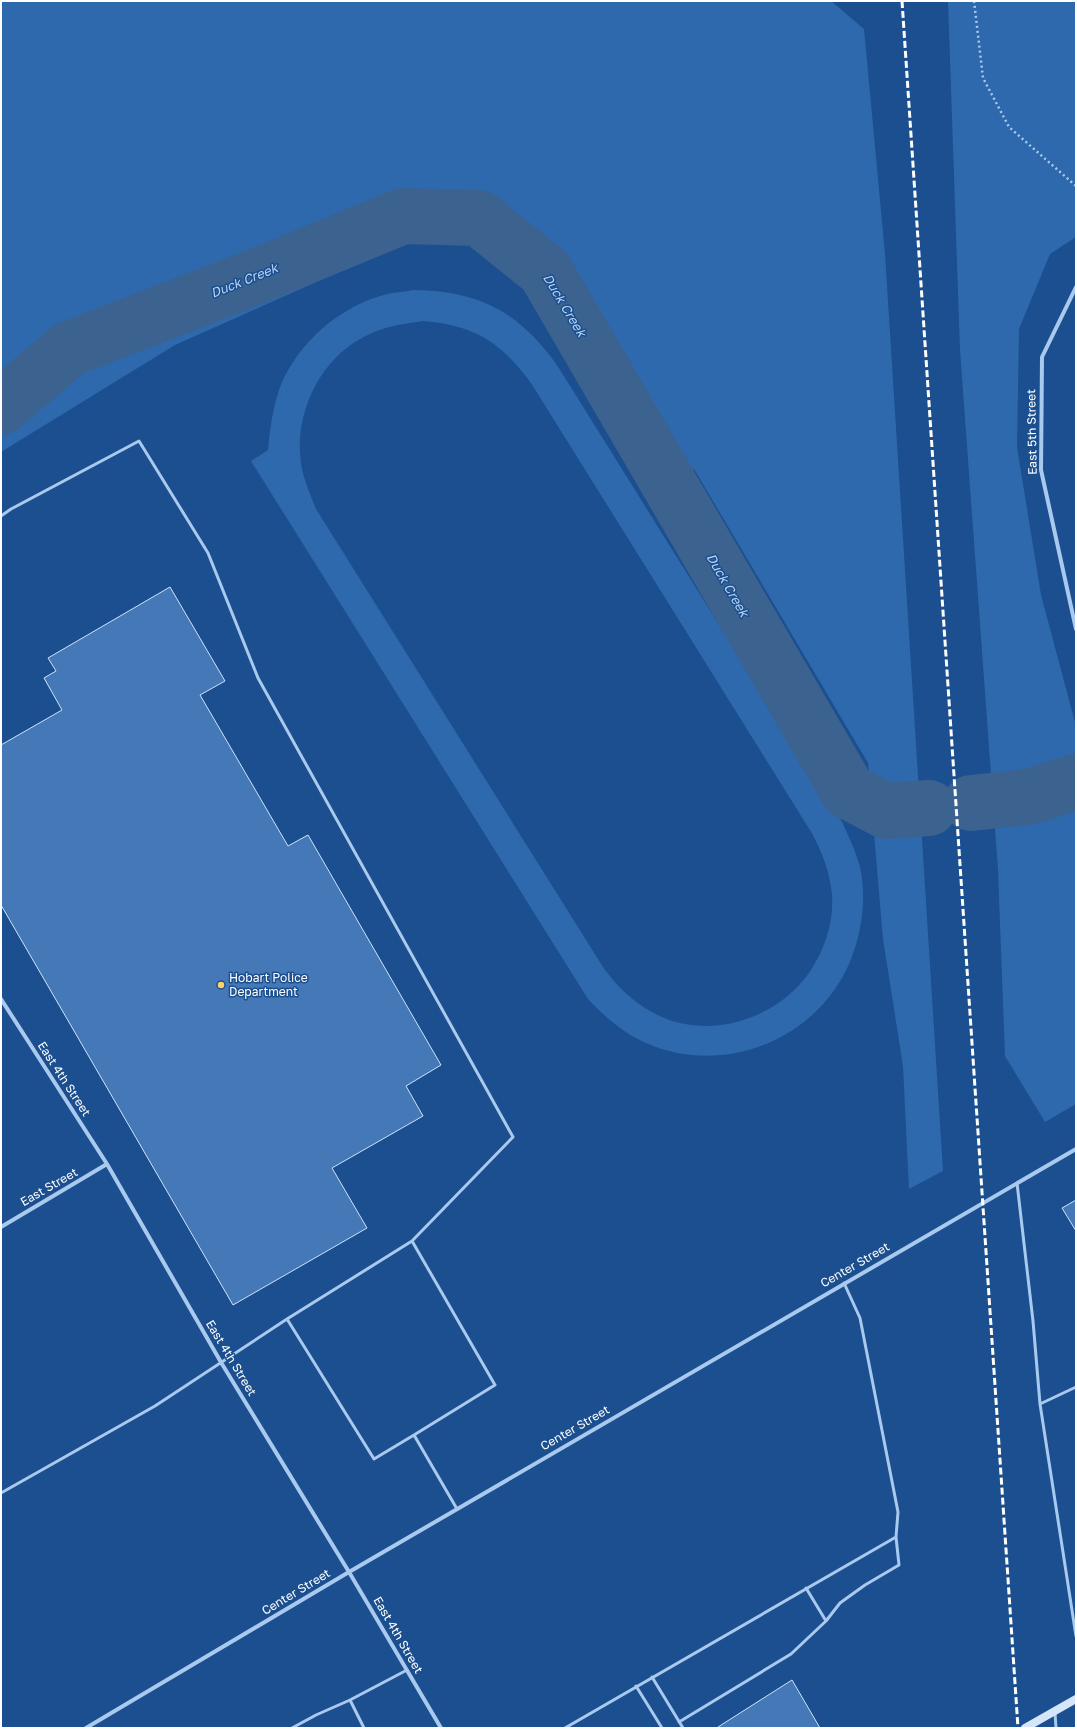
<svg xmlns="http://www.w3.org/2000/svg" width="1077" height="1729" font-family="'Golos Text',sans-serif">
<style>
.green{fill:#2e69ad;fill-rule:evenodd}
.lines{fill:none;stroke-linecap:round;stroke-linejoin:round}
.river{stroke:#3c6290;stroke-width:56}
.building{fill:#4478b7;stroke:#cfe3fa}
.path{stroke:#a9c9ee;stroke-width:2.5;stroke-dasharray:2 3;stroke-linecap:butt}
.service{stroke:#a9c9ee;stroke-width:3}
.minor{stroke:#a9c9ee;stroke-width:4}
.secondary{stroke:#d6e6fa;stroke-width:8}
.rail{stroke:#fff;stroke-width:3;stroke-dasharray:7 3;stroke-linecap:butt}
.poi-dot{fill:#ffd166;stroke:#1b4f8f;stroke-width:1.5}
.labels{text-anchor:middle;stroke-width:3;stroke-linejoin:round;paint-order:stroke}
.street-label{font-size:12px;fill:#fff;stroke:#1b4f8f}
.poi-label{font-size:12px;fill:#fff;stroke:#1b4f8f;text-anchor:start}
.water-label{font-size:13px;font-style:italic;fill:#b5d3f5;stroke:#1b4f8f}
</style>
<rect width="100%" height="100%" fill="#1b4f8f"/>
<path class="green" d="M1 1H831L864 29 885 254 943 1171 909 1189 903 1066 883 939 868 763 694 469 654 491 528 272 478 244 420 236 175 345 1 452Z
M948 1H1076V237L1050 254 1019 329 1017 447 1041 595 1076 726V1104L1045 1122 1005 1056 998 870 960 350Z
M413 290C479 291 518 311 557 365L842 822C849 837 856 852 860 867 866 894 863 925 854 951 826 1036 727 1079 646 1043 623 1033 605 1017 588 999L251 461 268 450C270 428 273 407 280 387 298 342 341 305 388 294 396 292 405 292 413 290ZM423 321C474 325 501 342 531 383L813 835C823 855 830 873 832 895 834 922 825 948 811 970 777 1021 704 1043 650 1011 631 1000 616 985 603 967L316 509C311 496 305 483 302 469 292 419 317 362 362 338 381 327 401 324 423 321Z"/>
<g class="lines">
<path class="river" d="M1 407 69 349 260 275 403 216 479 218 545 271 848 791 886 811 929 808
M971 803 1028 797 1076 782"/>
</g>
<path class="building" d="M170 587 225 681 200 695 288 846 308 835 441 1065 406 1086 423 1116 332 1168 367 1228 233 1305 1 905V745L62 710 44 678 56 671 48 658Z
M1076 1200V1231L1062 1208Z
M792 1680 820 1728H719L718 1727Z"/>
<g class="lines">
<path class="path" d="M974 1 983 78 1009 127 1076 186"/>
<path class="service" d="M1 516 11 509 139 441 208 553 258 678 513 1137 412 1241 287 1319 155 1406 1 1493
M1017 1183 1033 1321 1040 1404 1076 1636
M412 1241 495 1385 414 1435 457 1509
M287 1319 374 1459 414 1435
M1040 1404 1076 1387
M806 1588 826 1621
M652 1677 683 1728
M636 1686 662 1728
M350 1700 407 1670
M1055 1713 1056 1728
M679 1722 791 1654 826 1621 840 1603 865 1585 899 1565 896 1537 898 1512 860 1318 844 1283
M292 1728 316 1715 350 1700 364 1728
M565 1728 896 1537"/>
<path class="minor" d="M1076 287 1042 357 1041 470 1076 629
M1 999 107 1164 222 1364 349 1572 441 1728
M1 1227 107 1164
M86 1728 349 1572 1076 1149"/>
<path class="secondary" d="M1025 1728 1076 1699"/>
<path class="rail" d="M902 1 1018 1728"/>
</g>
<circle class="poi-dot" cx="221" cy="985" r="4"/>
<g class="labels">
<g class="street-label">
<text transform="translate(1032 432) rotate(-91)" y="4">East 5th Street</text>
<text transform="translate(64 1079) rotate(57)" y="4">East 4th Street</text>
<text transform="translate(49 1187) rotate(-30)" y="4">East Street</text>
<text transform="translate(855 1265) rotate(-30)" y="4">Center Street</text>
<text transform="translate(231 1358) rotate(59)" y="4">East 4th Street</text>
<text transform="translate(575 1428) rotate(-30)" y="4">Center Street</text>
<text transform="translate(296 1592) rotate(-31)" y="4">Center Street</text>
<text transform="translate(398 1635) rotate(60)" y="4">East 4th Street</text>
</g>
<g class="poi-label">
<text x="229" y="982">Hobart Police<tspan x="229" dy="14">Department</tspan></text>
</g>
<g class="water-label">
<text transform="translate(244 280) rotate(-22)" y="5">Duck Creek</text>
<text transform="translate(565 305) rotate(59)" y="5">Duck Creek</text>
<text transform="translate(728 585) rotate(60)" y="5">Duck Creek</text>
</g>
</g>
<rect width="1077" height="1729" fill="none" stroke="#ffffff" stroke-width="4"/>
</svg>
